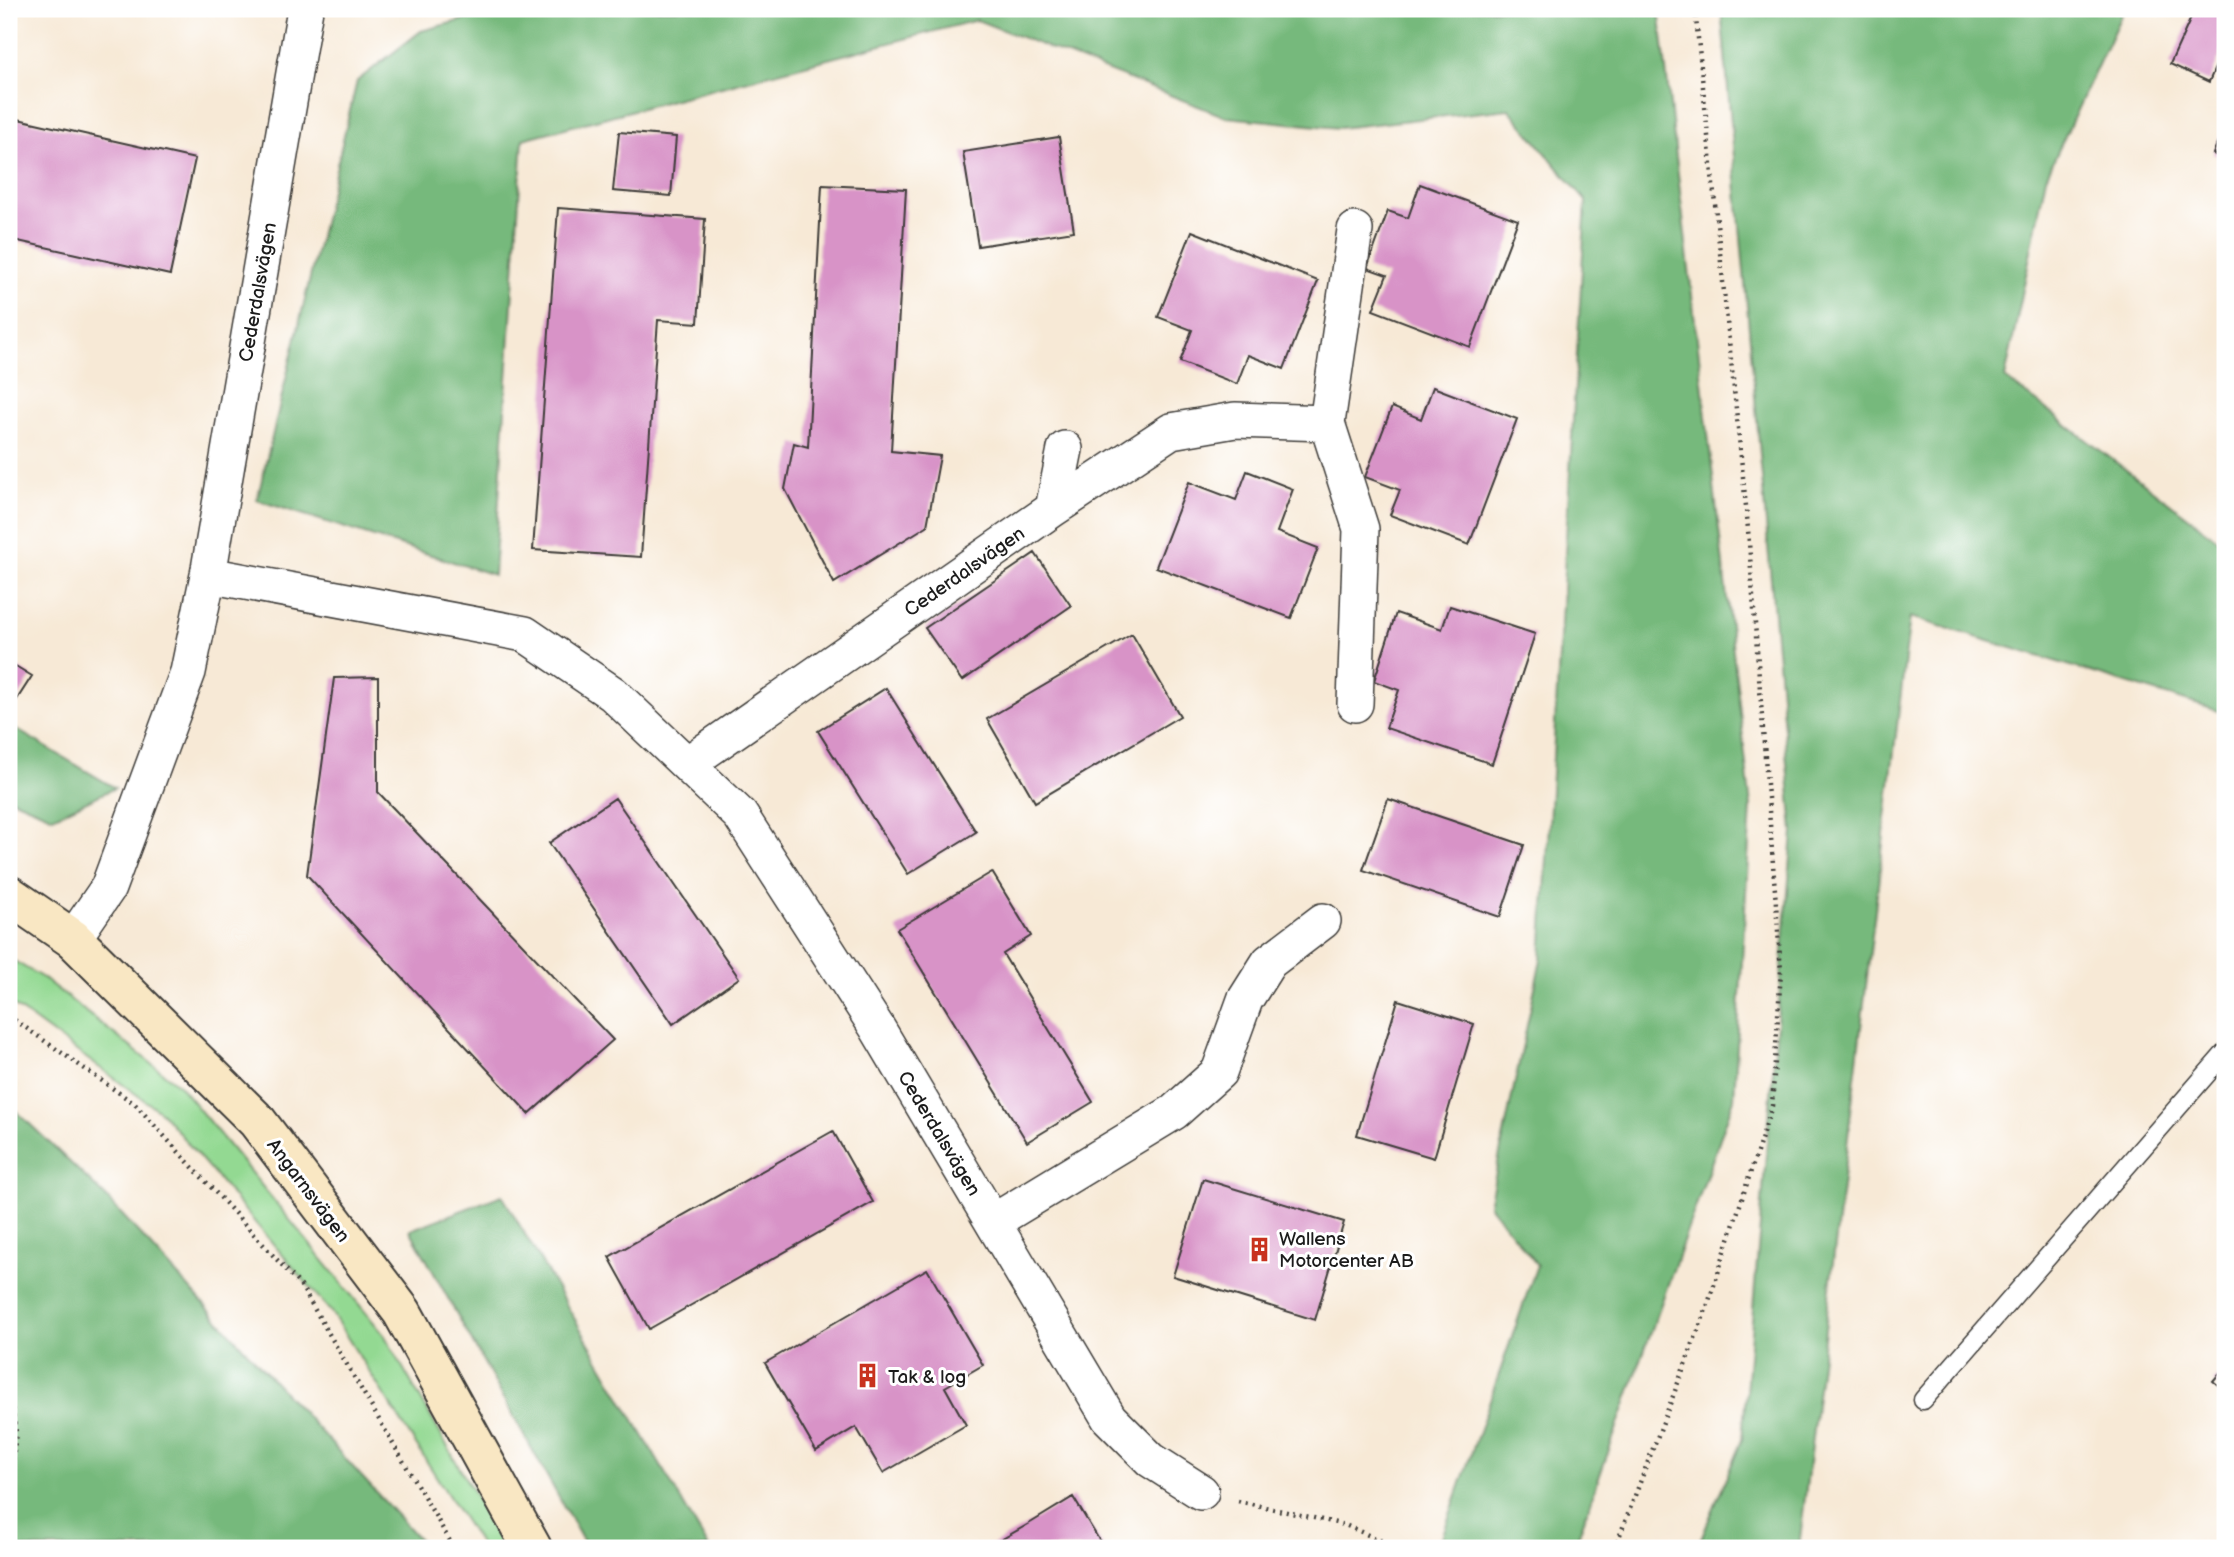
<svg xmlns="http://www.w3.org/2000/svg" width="2234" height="1557" font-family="'Balsamiq Sans',sans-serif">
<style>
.green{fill:#93d992;stroke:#587a57;stroke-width:2}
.forest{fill:#76b97c;stroke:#496a4c;stroke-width:2}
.building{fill:#d893c7}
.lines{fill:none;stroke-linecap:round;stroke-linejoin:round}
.lane-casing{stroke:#3d3b38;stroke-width:21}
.street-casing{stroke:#3d3b38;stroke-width:38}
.secondary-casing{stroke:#3d3b38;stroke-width:42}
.path{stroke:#3d3b38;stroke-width:4.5;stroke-dasharray:2 5;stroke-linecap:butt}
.lane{stroke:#fff;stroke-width:18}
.street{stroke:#fff;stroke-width:35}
.secondary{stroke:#f9e7c3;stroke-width:38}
.labels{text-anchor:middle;stroke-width:6;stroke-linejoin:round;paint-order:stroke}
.street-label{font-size:19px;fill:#1c1c1c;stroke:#fff}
.poi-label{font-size:19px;fill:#1c1c1c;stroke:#fff;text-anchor:start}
</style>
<rect width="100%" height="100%" fill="#fff"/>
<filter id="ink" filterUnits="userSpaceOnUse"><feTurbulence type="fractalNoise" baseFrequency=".0143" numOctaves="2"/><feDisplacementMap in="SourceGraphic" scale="14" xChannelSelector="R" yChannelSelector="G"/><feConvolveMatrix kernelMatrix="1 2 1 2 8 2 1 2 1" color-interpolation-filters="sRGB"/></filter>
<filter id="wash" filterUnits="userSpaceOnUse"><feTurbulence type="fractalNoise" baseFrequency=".00686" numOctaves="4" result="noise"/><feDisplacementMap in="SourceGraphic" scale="28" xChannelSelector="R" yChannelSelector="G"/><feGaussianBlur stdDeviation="1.57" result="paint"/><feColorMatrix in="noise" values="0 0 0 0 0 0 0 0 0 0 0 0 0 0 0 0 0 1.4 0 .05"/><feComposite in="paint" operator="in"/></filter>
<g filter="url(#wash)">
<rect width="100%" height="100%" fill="#f7e9d6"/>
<path class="green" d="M9 958 43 978 180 1086 385 1336 505 1548H482L331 1312 162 1113 9 1002Z"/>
<path class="forest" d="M504 9H1659L1751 807 1734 1099 1574 1548H1527L1440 1543 1537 1265 1489 1205 1541 959 1586 201 1509 109 1339 128 1226 117 977 20 523 139 494 575 257 500 357 81 421 31Z
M1721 9H2124L2046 177 2005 378 2225 545V713L1910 617 1800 1539V1548H1697L1742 1440 1793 832Z
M9 725 115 788 53 817 9 798Z
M9 1104 104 1195 427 1548H9Z
M502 1195 709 1548H587L410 1230Z"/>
<g id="blocks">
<path class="building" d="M2195 9H2217L2225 12V44L2209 82 2170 64Z
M9 117 195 159 170 275 9 239Z
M2225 124V159L2213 154Z
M619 132 676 137 671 196 613 191Z
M1059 137 1074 231 978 246 963 152Z
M1420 184 1518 220 1470 347 1373 310 1387 275 1367 268 1388 211 1408 218Z
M822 185 906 189 891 451 940 456 927 526 834 583 785 489 794 443 808 447Z
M558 208 705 219 698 323 658 320 641 557 533 550Z
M1192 231 1318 281 1284 369 1248 355 1237 384 1180 362 1192 330 1158 317Z
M1433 387 1517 419 1469 545 1390 515 1400 490 1365 477 1392 407 1421 419Z
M1247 471 1293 489 1277 532 1318 548 1291 618 1156 567 1189 482 1236 500Z
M1035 553 1071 606 962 681 925 628Z
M1450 606 1535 634 1492 764 1386 728 1399 690 1374 681 1396 613 1442 629Z
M1132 634 1180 716 1035 802 987 719Z
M9 662 32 676 12 707 9 705Z
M378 677V792L613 1040 529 1114 307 875 334 678Z
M886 688 976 832 908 874 818 731Z
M615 798 739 978 673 1024 549 843Z
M1388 799 1524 845 1500 917 1363 870Z
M992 872 1031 936 1003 954 1093 1102 1027 1142 897 929Z
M1398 1000 1474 1024 1434 1158 1357 1135Z
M833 1131 873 1202 649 1329 609 1257Z
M1203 1179 1344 1222 1315 1320 1173 1276Z
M927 1269 983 1365 945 1387 966 1425 883 1473 856 1427 816 1451 765 1363Z
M2225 1367V1391L2213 1381Z
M1073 1497 1104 1548H987L1032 1522Z"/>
</g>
</g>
<g filter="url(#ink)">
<use href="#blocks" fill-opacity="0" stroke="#3d3b38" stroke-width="2"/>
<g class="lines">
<defs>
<path id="lane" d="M1923 1400 2225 1053"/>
<path id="street" d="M1327 423 1355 230
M1053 509 1171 431 1235 420 1327 423 1361 529 1355 704
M208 575 525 634 613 694 740 815 876 1026 1109 1418 1151 1460 1201 1492
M687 764 1053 509 1065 449
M73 939 108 888 188 672 208 575 305 9
M993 1222 1174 1112 1219 1072 1245 1000 1269 962 1323 921"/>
<path id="secondary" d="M9 895 73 939 257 1121 402 1312 532 1548"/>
</defs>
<use href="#lane" class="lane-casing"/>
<use href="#street" class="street-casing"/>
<use href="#secondary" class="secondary-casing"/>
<path class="path" d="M9 1016 135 1104 301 1286 454 1548
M9 1388 16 1432 9 1498 13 1540 9 1548
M1238 1501 1345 1525 1398 1548
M1615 1548 1707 1307 1772 1106 1781 971 1747 516 1695 9"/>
<use href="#lane" class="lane"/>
<use href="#street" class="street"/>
<use href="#secondary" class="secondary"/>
</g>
</g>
<defs>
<symbol id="building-bare" viewBox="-9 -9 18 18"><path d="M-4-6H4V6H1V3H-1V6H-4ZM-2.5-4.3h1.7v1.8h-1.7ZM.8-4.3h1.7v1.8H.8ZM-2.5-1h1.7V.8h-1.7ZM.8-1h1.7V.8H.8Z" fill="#c8321e" stroke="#fff" stroke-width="2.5" paint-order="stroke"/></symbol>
</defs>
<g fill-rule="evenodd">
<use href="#building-bare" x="1242" y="1232" width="35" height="35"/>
<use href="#building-bare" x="850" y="1358" width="35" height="35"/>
</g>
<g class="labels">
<g class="street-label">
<text transform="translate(257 292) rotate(-80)" y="7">Cederdalsvägen</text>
<text transform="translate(964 571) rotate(-35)" y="7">Cederdalsvägen</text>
<text transform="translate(940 1133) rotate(59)" y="7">Cederdalsvägen</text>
<text transform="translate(309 1190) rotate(53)" y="7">Angarnsvägen</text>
</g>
<g class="poi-label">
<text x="1279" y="1245">Wallens<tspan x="1279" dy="22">Motorcenter AB</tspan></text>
<text x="888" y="1383">Tak &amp; log</text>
</g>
</g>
<rect width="2234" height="1557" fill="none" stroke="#fff" stroke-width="35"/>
</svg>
